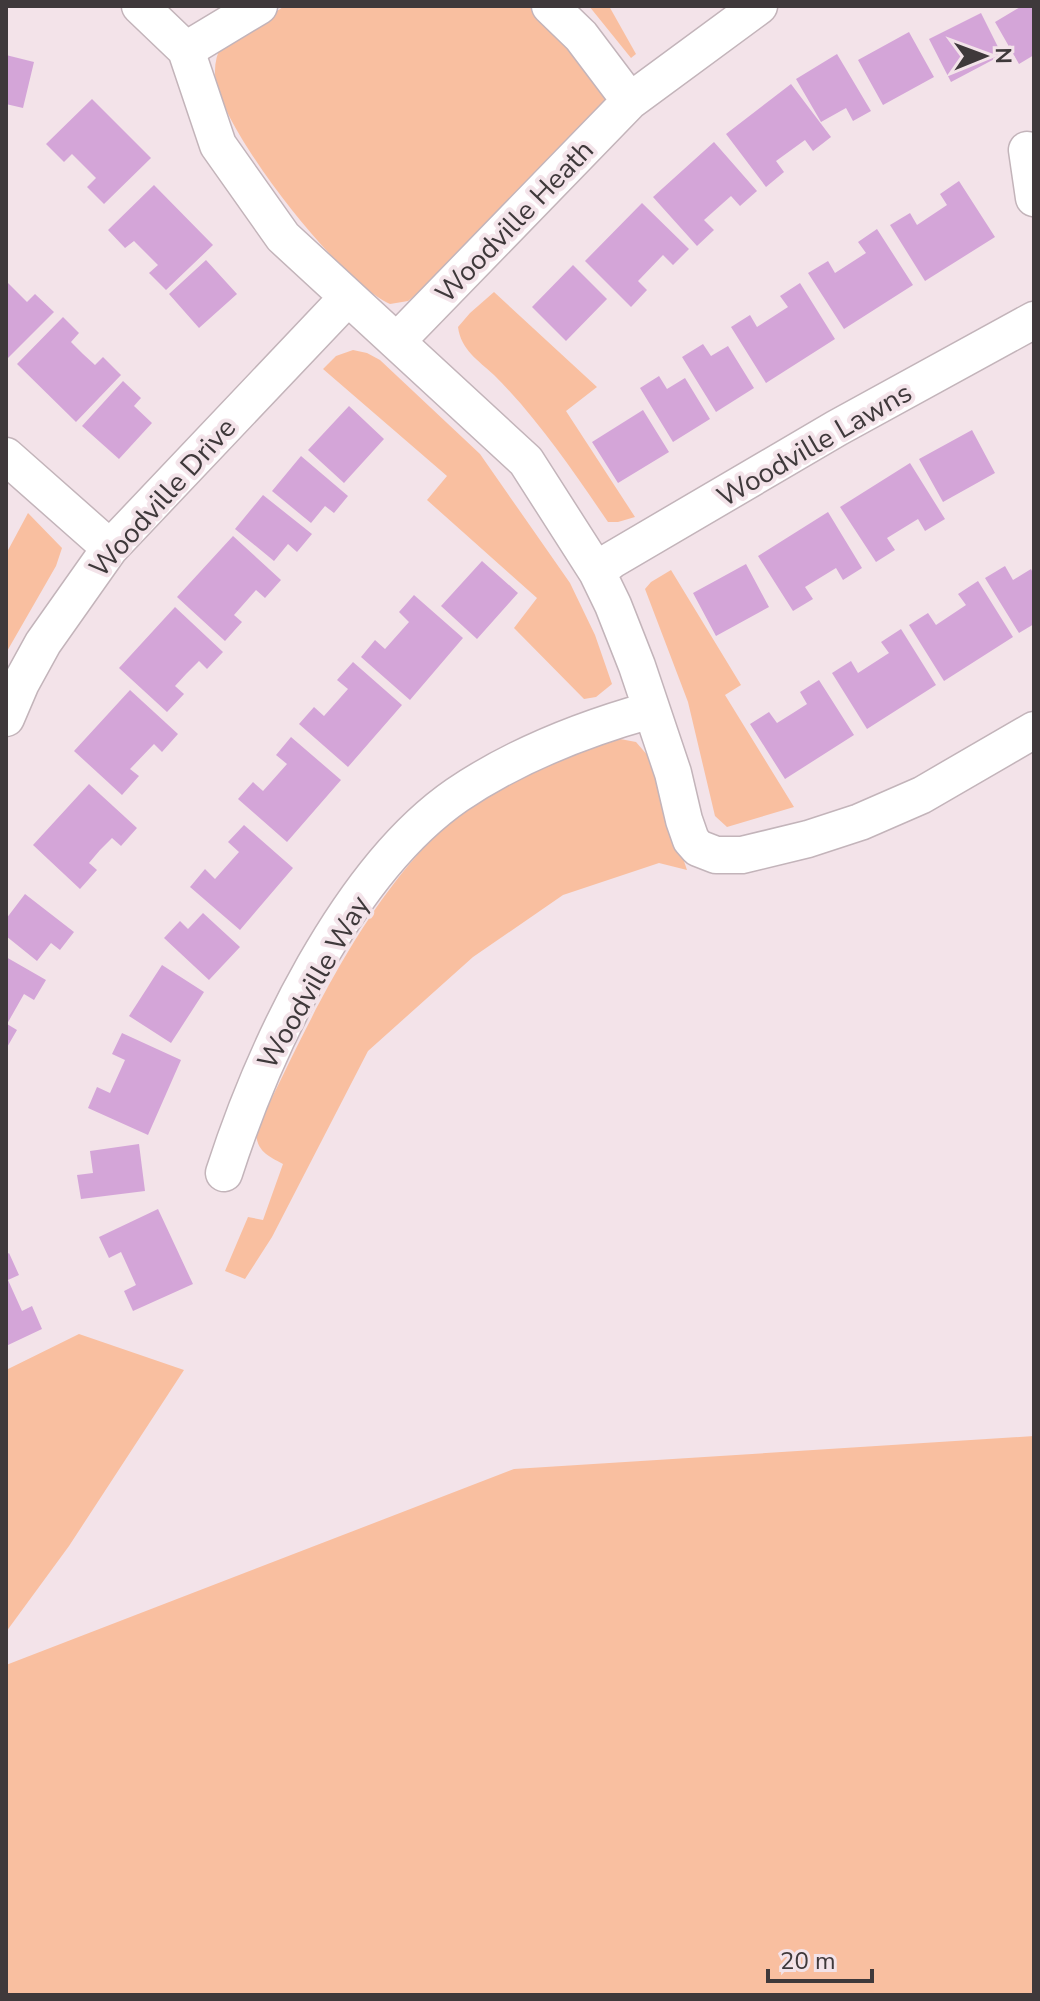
<svg xmlns="http://www.w3.org/2000/svg" width="1040" height="2001" font-family="'Nunito Sans',sans-serif">
<style>
.green{fill:#f9bfa0}
.building{fill:#d4a5d8}
.lines{fill:none;stroke-linecap:round;stroke-linejoin:round}
.street-casing{stroke:#c3b4ba;stroke-width:39}
.street{stroke:#fff;stroke-width:36}
.labels{text-anchor:middle;stroke-width:8;stroke-linejoin:round;paint-order:stroke}
.street-label{font-size:28px;fill:#3f393b;stroke:#f3e3e9}
</style>
<rect width="100%" height="100%" fill="#f3e3e9"/>
<path class="green" d="M285 6H536L612 106 418 293 408 301 390 304C339 281 231 141 217 86 213 72 215 57 222 44Z
M589 6H609L636 54 631 58Z
M494 292 597 387 566 411 635 517 618 522H608C573 471 538 419 494 375 478 360 461 350 458 327L470 313Z
M353 350 367 353 380 360 480 454 570 583 595 635 612 684 596 697 584 699 514 628 537 598 427 500 447 476 323 369 336 356Z
M28 513 62 548 56 566 6 653V554Z
M671 570 741 685 725 695 794 807 727 827 715 816 688 702 645 589 651 582Z
M615 738 636 742 649 757 687 870 659 863 563 895 473 957 368 1051 272 1237 245 1279 225 1271 248 1217 263 1220 283 1164C268 1156 256 1151 256 1131 313 1014 384 851 502 784 538 764 576 751 615 738Z
M79 1334 184 1370 69 1546 6 1632V1370Z
M1034 1436V1995H6V1665L514 1469Z"/>
<path class="building" d="M1022 6H1034V55L1019 64 995 22Z
M981 13 1002 55 951 82 929 39Z
M909 32 934 77 883 105 858 60Z
M837 54 871 111 853 121 846 108 821 122 796 79Z
M6 55 34 62 23 108 6 104Z
M791 84 831 137 813 151 805 140 776 161 784 172 766 187 726 134Z
M92 99 151 158 104 204 87 187 96 178 72 154 64 162 46 144Z
M714 142 757 191 740 206 731 196 704 220 714 230 697 246 653 197Z
M959 181 995 237 925 281 890 225 910 213 917 225 947 205 940 194Z
M154 185 213 245 166 290 149 273 158 265 134 241 125 248 108 230Z
M642 203 689 249 673 265 663 255 638 281 647 290 631 307 585 261Z
M877 229 913 285 844 329 808 273 828 261 835 273 866 253 858 242Z
M206 260 237 294 199 328 169 294Z
M573 265 607 299 566 341 532 307Z
M6 281 27 302 35 294 54 312 8 358Z
M800 283 835 339 766 383 731 327 750 315 757 327 788 307 780 296Z
M63 317 79 333 71 342 83 354 95 365 103 357 121 375 76 422 17 364Z
M703 344 711 356 728 346 754 388 716 412 682 357Z
M659 376 667 389 685 378 710 419 673 442 640 388Z
M123 381 141 398 134 406 152 423 119 459 82 426Z
M349 406 384 439 344 483 308 450Z
M643 410 669 452 618 483 592 442Z
M972 430 995 473 943 502 919 459Z
M301 456 348 496 334 513 325 506 311 523 272 491Z
M910 463 945 519 925 531 918 519 887 538 895 550 876 562 840 507Z
M263 495 312 534 297 552 288 544 274 561 235 529Z
M828 512 862 568 843 580 836 568 805 587 813 599 793 611 758 556Z
M233 536 281 580 265 598 256 590 234 615 242 622 225 641 177 597Z
M482 561 518 593 477 639 441 606Z
M746 564 769 607 716 636 693 593Z
M1005 566 1013 580 1031 569 1034 575V624L1019 633 985 578Z
M978 581 1013 637 944 681 909 625 928 613 936 625 966 605 958 594Z
M414 595 463 638 410 700 361 657 375 640 385 649 409 622 399 612Z
M175 607 223 652 207 669 199 661 187 673 175 686 184 694 167 712 119 668Z
M901 629 936 685 867 729 832 673 851 661 858 673 889 653 881 642Z
M353 662 402 705 348 767 299 724 314 707 324 716 348 689 337 680Z
M819 680 854 735 785 779 750 724 769 712 777 723 793 713 807 704 800 692Z
M130 690 178 734 162 752 154 744 130 769 139 776 122 795 74 751Z
M291 737 341 780 287 842 238 799 253 782 263 791 287 764 276 755Z
M89 784 137 828 121 846 112 838 100 850 89 863 97 870 80 889 33 845Z
M244 825 293 868 240 930 190 887 205 869 215 879 239 852 228 842Z
M25 894 74 932 60 950 51 943 37 961 6 936V919Z
M203 913 240 947 209 980 164 938 180 921 188 929Z
M6 957 46 980 34 1000 24 994 7 1024 17 1030 6 1049Z
M162 965 204 992 171 1043 129 1016Z
M122 1033 181 1060 148 1135 88 1108 97 1087 110 1093 125 1060 112 1054Z
M139 1144 145 1191 81 1199 77 1175 93 1173 90 1151Z
M158 1209 193 1284 133 1311 124 1291 136 1285 121 1252 109 1258 99 1237Z
M9 1253 19 1275 8 1280 22 1311 32 1306 42 1329 6 1346V1255Z"/>
<g class="lines">
<defs>
<path id="street" d="M140 6 186 50
M259 6 186 50 218 145 283 237 526 461 597 572 613 605 637 666 673 773 684 820 691 840 698 848 716 855H742L808 839 860 822 922 795 1034 730
M550 6 581 36 630 101
M1027 150 1034 198
M397 341 630 101 759 6
M6 456 110 548
M597 572 612 560 837 428 1034 320
M6 718 21 683 43 643 110 548 348 297
M224 1173C264 1049 347 871 457 795 516 755 583 729 651 710"/>
</defs>
<use href="#street" class="street-casing"/>
<use href="#street" class="street"/>
</g>
<g class="labels">
<g class="street-label">
<text transform="translate(514 221) rotate(-46)" y="10">Woodville Heath</text>
<text transform="translate(814 444) rotate(-30)" y="10">Woodville Lawns</text>
<text transform="translate(162 497) rotate(-48)" y="10">Woodville Drive</text>
<text transform="translate(313 982) rotate(-60)" y="10">Woodville Way</text>
</g>
</g>
<rect width="1040" height="2001" fill="none" stroke="#3f393b" stroke-width="16"/>
<g transform="translate(984 56) rotate(89)" stroke="#f3e3e9" stroke-width="6" paint-order="stroke">
<path d="M0-6L14 30L0 20L-14 30Z" fill="#3f393b"/>
<text y="-12" font-size="22" font-weight="bold" text-anchor="middle" fill="#3f393b">N</text>
</g>
<path d="M768 1969v12h104v-12" fill="none" stroke="#3f393b" stroke-width="4"/>
<text x="780" y="1969" font-size="24" fill="#3f393b" stroke="#f3e3e9" stroke-width="6" paint-order="stroke">20 m</text>
</svg>
